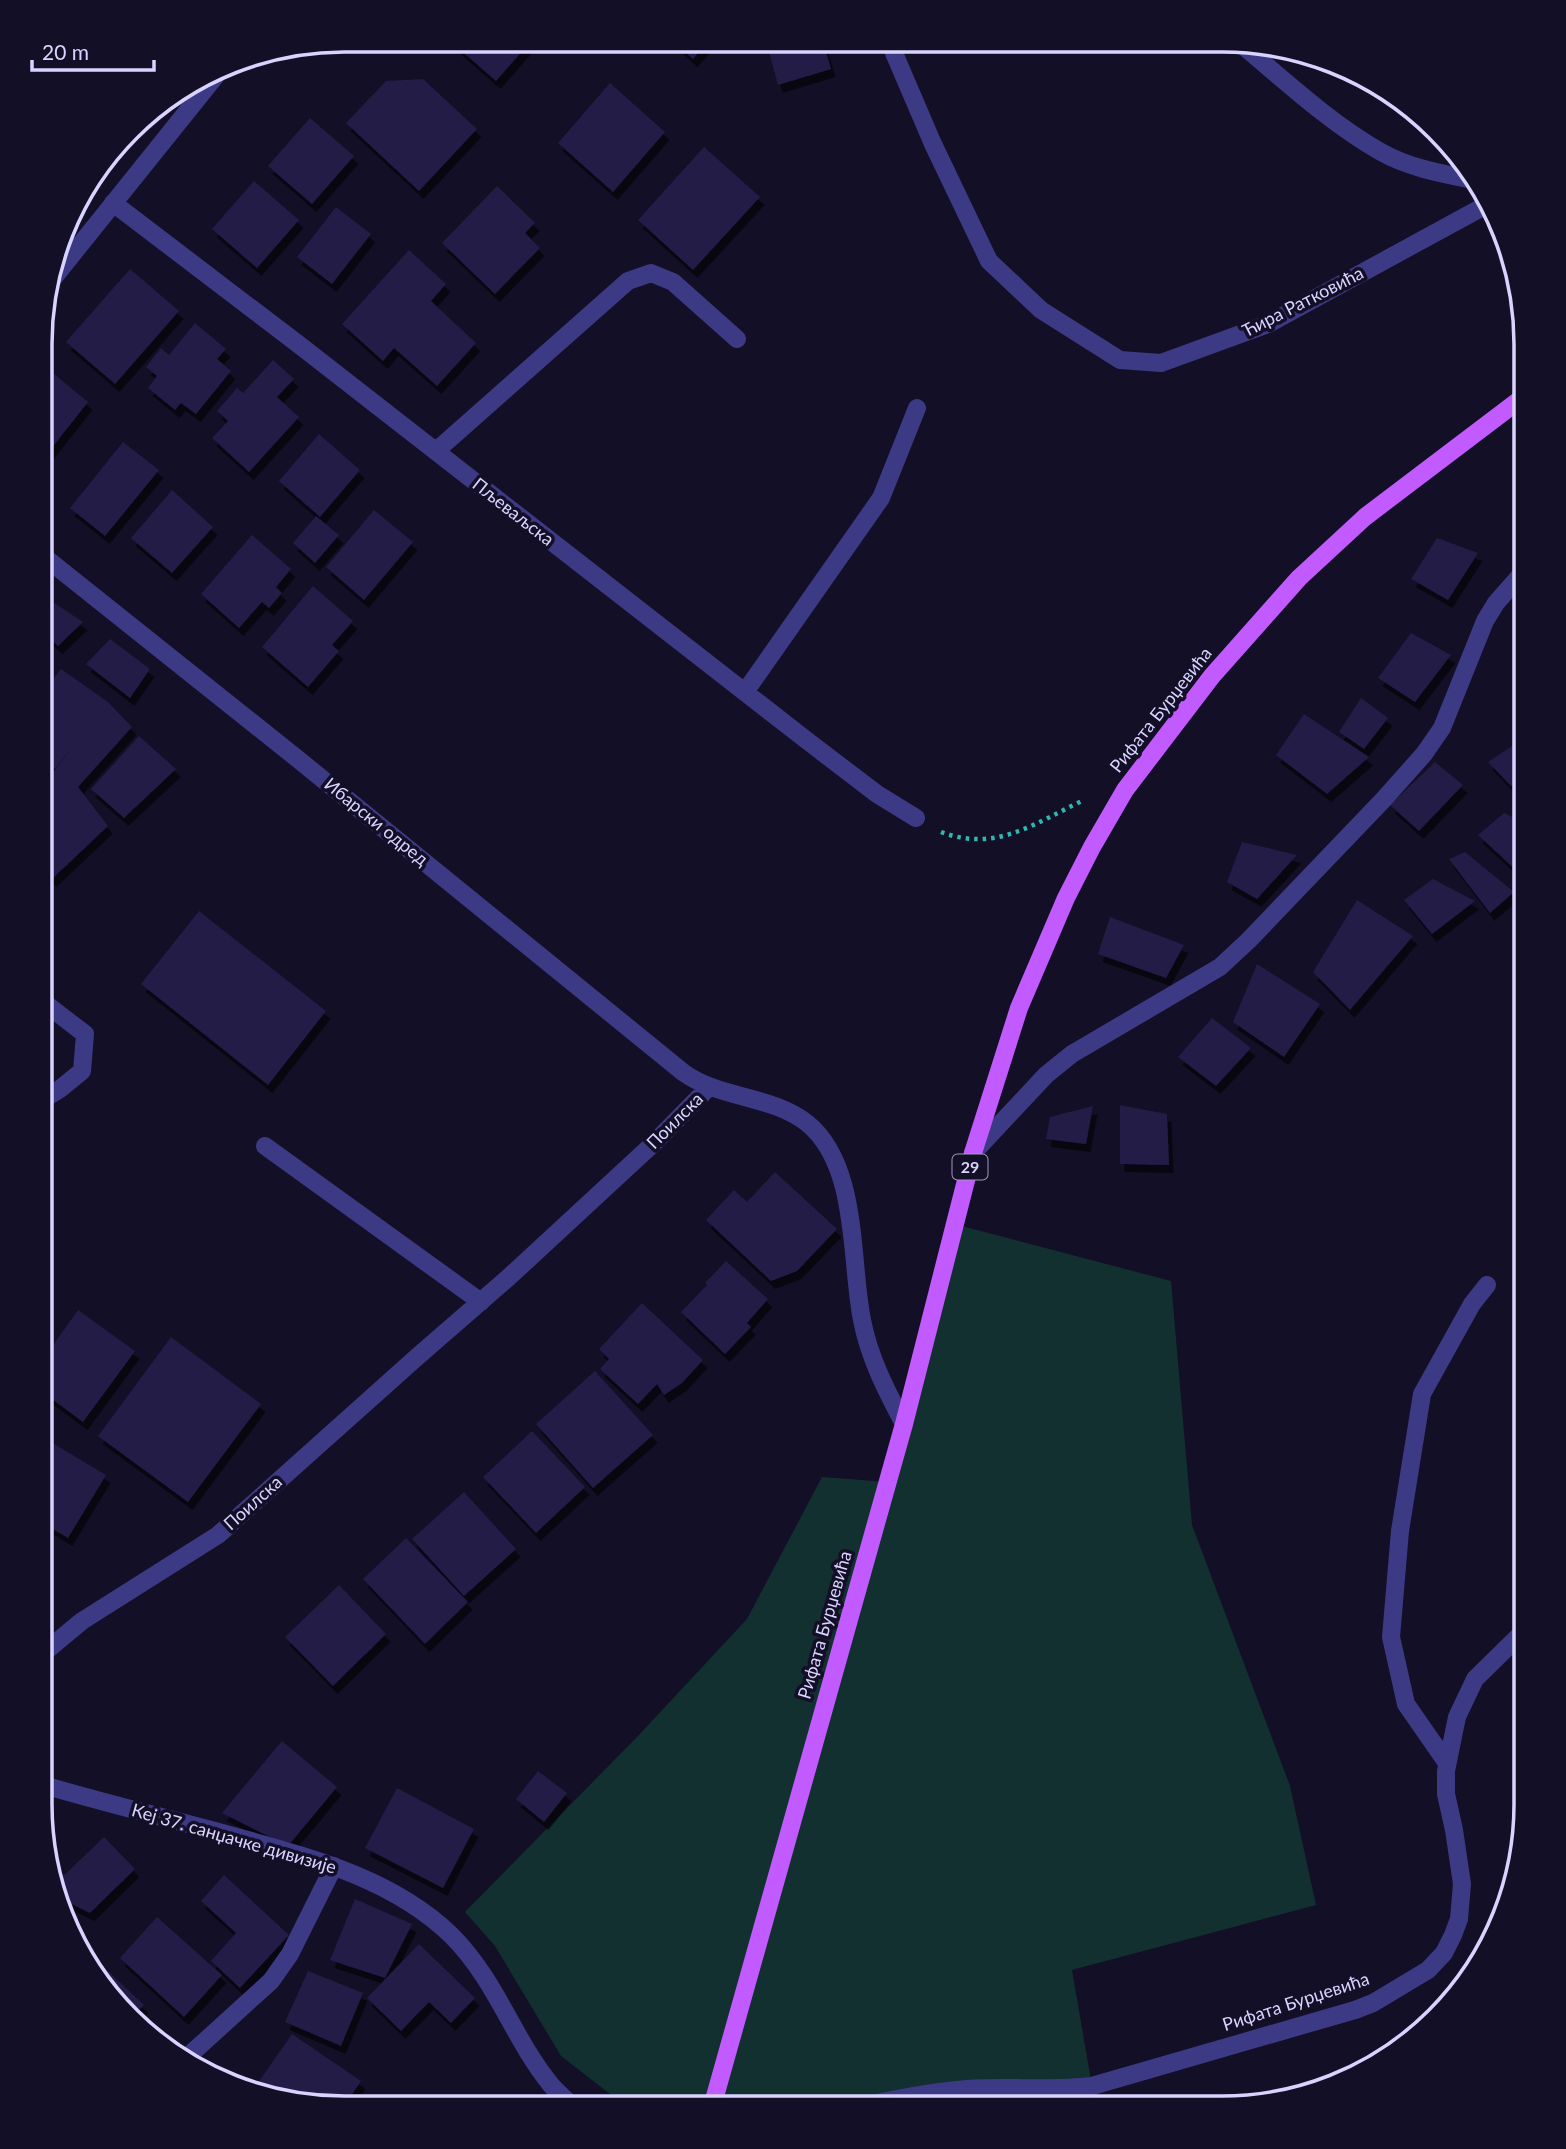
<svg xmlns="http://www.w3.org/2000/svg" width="1566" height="2149" font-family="Lato,sans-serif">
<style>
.green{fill:#12302f}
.building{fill:#241b47;filter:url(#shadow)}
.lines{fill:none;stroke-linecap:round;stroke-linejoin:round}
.path{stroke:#2fb8b0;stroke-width:4.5;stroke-dasharray:3.5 5;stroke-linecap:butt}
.minor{stroke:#3d3a85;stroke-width:18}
.major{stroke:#c25bff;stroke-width:18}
.labels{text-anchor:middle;stroke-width:7;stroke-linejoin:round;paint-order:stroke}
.shield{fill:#130f26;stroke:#9e99be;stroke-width:2}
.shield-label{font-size:16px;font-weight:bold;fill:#d9d4ff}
.street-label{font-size:18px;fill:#d9d4ff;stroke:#130f26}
.rim{fill:none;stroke:#d9d4ff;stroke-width:3.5}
</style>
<defs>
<filter id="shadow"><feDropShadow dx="4.5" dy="8" stdDeviation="0" flood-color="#0009"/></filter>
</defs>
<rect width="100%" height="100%" fill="#130f26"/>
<path class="green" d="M954 1224 1171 1281 1192 1525 1290 1786 1316 1905 1072 1970 1092 2086 854 2108 649 2107 610 2094 561 2056 495 1946 465 1912 637 1737 747 1619 822 1477 887 1482Z"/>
<path class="building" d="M450 41H531L496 81Z
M673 41H709L693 59Z
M766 41 823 42 831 69 778 85Z
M423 79 477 129 419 191 346 123 386 81Z
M610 83 665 132 613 192 558 143Z
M310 118 354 156 312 204 268 166Z
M704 147 760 197 693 270 638 220Z
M254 181 299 220 257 268 212 229Z
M497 186 535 223 525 233 540 248 495 294 442 243Z
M336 207 371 234 332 284 297 257Z
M409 250 446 284 431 301 476 343 437 386 394 348 383 361 342 324Z
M130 269 179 311 115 384 66 342Z
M195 323 226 349 217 359 231 371 196 414 181 403 175 410 148 388 157 376 146 367 161 348 169 355Z
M273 360 294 379 277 397 299 417 249 472 212 438 228 421 217 411 237 388 243 393Z
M47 368 88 402 43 459V374Z
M319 434 360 470 320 517 279 481Z
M123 442 159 470 105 536 70 508Z
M172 490 213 527 172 573 131 538Z
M374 510 413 542 364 600 326 567Z
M316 516 339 535 315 563 293 543Z
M252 535 291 569 276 587 282 593 269 608 262 602 239 628 201 594Z
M1437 538 1478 553 1448 600 1411 579Z
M313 586 353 621 332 645 339 651 308 687 262 647Z
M44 596 83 622 58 646 42 632V598Z
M1411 633 1451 655 1415 702 1378 678Z
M110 639 150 669 130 698 86 664Z
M61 669 108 702 132 727 78 787 108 826 52 879 42 870V787L71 749 55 769 42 760V692Z
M1361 698 1388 718 1364 749 1339 732Z
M1304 714 1369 757 1327 794 1276 755Z
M139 736 176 769 124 818 91 789Z
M1521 740 1526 745V779L1511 786 1488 762Z
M1435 762 1463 785 1419 831 1390 805Z
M1504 813 1526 824V868L1520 874 1478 835Z
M1242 842 1297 855 1257 899 1227 882Z
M1465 852 1514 892 1490 913 1449 859Z
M1433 879 1475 901 1432 934 1404 900Z
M1357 900 1413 936 1350 1010 1313 972Z
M199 911 326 1011 268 1085 141 984Z
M1110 917 1184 945 1166 978 1098 954Z
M1257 964 1320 1004 1284 1057 1233 1022Z
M1212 1018 1251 1048 1216 1086 1178 1057Z
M1120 1105 1167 1114 1169 1165 1120 1164Z
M1093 1106 1086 1144 1046 1139 1050 1117Z
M775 1172 837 1229 797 1271 771 1281 706 1220 734 1190 747 1202Z
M726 1261 768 1299 747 1323 751 1327 725 1354 681 1312 707 1285 705 1283Z
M642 1303 703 1360 682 1383 664 1395 657 1384 638 1404 600 1369 609 1359 599 1349Z
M78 1310 135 1351 83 1422 41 1391V1362Z
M171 1337 261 1404 188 1502 98 1436Z
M595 1371 653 1435 593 1488 536 1424Z
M532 1431 585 1487 536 1533 483 1477Z
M41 1436 106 1475 68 1538 41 1522Z
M464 1492 516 1549 464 1596 412 1539Z
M406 1538 468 1602 425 1644 363 1579Z
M339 1585 386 1634 333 1686 285 1637Z
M282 1741 337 1787 288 1846 222 1813Z
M538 1771 567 1793 544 1822 516 1799Z
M397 1788 474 1829 443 1888 365 1848Z
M104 1837 135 1869 90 1913 63 1900 58 1881Z
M224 1875 289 1935 240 1988 211 1961 236 1933 201 1901Z
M355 1899 412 1924 385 1978 330 1960Z
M157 1917 222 1975 184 2017 120 1958Z
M419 1944 475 1998 451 2023 429 2002 401 2031 367 1998Z
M108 1971 144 2005 131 2018 116 2005 99 1980Z
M308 1971 363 1993 341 2046 285 2022Z
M292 2034 361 2081 344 2106H305L255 2087Z"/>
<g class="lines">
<path class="path" d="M941 832C996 853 1035 823 1084 800"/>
<path class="minor" d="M1240 43C1285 81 1330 123 1381 152 1409 168 1444 174 1474 180
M894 53 933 144 989 261 1041 310 1120 360 1161 363 1268 324 1490 203
M113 203 302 347 805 739 877 794 916 818
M51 281 218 73
M436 451 628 281 651 273 673 282 737 339
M42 555 299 760 684 1073C721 1099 771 1095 807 1123 859 1165 850 1260 862 1320 869 1357 886 1390 904 1424
M745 692 881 498 917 408
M42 1100 60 1089 82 1071 85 1034 42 1001
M265 1146 481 1302
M973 1153 1046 1075 1072 1054 1220 967 1249 940 1384 799 1424 754 1442 728 1485 621 1496 603 1526 569
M1516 1639 1525 1661
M41 1655 82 1621 218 1535 417 1357 509 1277 655 1142 709 1087
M1447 1763 1406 1704 1391 1637 1400 1531 1422 1394 1472 1304 1487 1285
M40 1784C110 1805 181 1821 251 1841 322 1861 396 1882 451 1935 497 1981 512 2037 551 2085 558 2093 566 2100 574 2107
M184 2060 271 1981 290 1954 334 1866
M854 2108C892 2100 929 2092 967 2089 1009 2086 1050 2091 1092 2086L1355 2010 1373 2003 1428 1970 1444 1953 1453 1935 1459 1919 1462 1884 1454 1830 1446 1794V1771L1457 1717 1475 1679 1525 1630"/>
<path class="major" d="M712 2107 904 1424 973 1153 1019 1008 1066 898 1092 847 1125 790 1212 676 1299 578 1365 517 1526 395"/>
</g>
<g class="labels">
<rect class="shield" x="952.5" y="1154.5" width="35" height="25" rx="5"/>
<g class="shield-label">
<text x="970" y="1173">29</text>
</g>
<g class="street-label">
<text transform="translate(1303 302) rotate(-27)" y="6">Ћира Ратковића</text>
<text transform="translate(513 512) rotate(38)" y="6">Пљеваљска</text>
<text transform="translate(1161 710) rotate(-52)" y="6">Рифата Бурџевића</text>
<text transform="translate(376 822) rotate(39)" y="6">Ибарски одред</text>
<text transform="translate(675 1121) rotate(-45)" y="6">Поилска</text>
<text transform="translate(253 1503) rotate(-42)" y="6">Поилска</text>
<text transform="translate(825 1625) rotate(-74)" y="6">Рифата Бурџевића</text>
<text transform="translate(234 1839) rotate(16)" y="6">Кеј 37. санџачке дивизије</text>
<text transform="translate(1296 2002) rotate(-18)" y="6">Рифата Бурџевића</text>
</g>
</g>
<path d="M0 0H1566V2149H0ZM344 52H1222A292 292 0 0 1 1514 344V1804A292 292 0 0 1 1222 2096H344A292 292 0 0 1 52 1804V344A292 292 0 0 1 344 52Z" fill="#130f26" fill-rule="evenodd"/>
<path class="rim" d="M344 52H1222A292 292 0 0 1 1514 344V1804A292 292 0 0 1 1222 2096H344A292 292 0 0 1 52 1804V344A292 292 0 0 1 344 52Z"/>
<path d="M32 60v10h122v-10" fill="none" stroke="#d9d4ff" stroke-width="3.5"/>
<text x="42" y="60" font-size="21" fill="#d9d4ff" stroke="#130f26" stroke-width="5" paint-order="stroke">20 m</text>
</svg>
